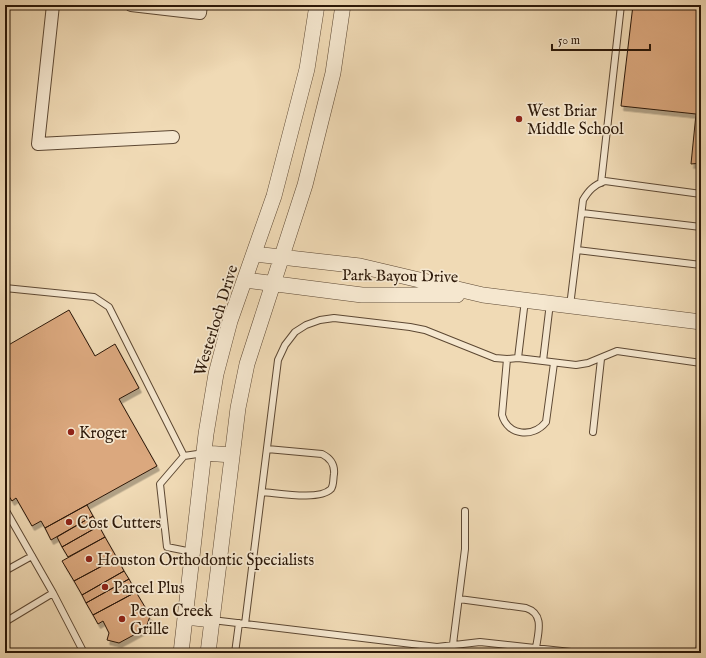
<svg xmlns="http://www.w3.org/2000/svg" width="706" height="658" font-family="'IM FELL English',serif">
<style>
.building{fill:#dba87e;stroke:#2c1808;filter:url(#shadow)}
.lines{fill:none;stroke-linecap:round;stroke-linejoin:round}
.service-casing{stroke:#5d4833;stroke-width:8}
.minor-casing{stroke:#5d4833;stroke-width:14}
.tertiary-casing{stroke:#5d4833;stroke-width:16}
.service{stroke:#f5e7cf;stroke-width:6}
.minor{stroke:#f5e7cf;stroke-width:12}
.tertiary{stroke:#f5e7cf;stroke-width:15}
.poi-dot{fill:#8f2418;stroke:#f5e7cf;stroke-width:1.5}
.labels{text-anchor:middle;stroke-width:3.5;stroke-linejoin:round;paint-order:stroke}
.poi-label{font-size:16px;fill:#2c1808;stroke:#f5e7cf;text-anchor:start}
.street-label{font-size:16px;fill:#2c1808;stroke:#f5e7cf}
</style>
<defs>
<filter id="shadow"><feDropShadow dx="2.5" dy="4.5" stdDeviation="0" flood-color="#0004"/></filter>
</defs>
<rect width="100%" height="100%" fill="#f0dab5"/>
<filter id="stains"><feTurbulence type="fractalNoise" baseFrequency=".005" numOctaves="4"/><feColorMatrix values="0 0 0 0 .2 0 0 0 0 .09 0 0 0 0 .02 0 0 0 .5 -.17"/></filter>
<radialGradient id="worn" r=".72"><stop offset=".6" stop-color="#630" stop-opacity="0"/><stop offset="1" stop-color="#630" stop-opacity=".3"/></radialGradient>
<path class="building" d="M633 5H701V163L691 164 696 114 621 106Z
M69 310 95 356 115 344 139 388 119 399 157 466 45 528 41 521 32 526 16 498 12 501 5 490V347Z
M87 505 93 516 51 540 45 528Z
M93 516 99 526 62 547 57 537Z
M99 526 105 537 68 557 62 547Z
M105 537 117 558 74 581 62 561Z
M117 558 124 571 82 595 74 581Z
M124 571 129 579 86 603 82 595Z
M129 579 136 592 93 615 86 603Z
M136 592 148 612 147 615 150 616 146 628H144L143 630 119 643 107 640 109 633 103 621 98 624 93 615Z"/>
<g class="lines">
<defs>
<path id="service" d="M601 183 621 5
M582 213 701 227
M577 250 701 265
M5 288 94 297 109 307 184 456 204 453
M570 306 583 200C589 190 594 185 605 181L701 194
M518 358 525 300
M507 359 502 415C508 436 533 438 546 422L554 363
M543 361 550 303
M593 432 601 359
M184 456 160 484 167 547 192 552
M262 492C278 493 319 501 331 489 334 485 333 478 334 474 335 464 330 458 322 454L267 449
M5 509 53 593 84 653
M5 571 32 556
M459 599 526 608C545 614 538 633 536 648
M212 620 437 647 480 642 580 653
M5 622 53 593
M245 624 278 360 285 345 295 332 306 325 320 320 334 318 410 327 425 330 495 358 507 359 518 358 576 365 588 363 617 351 701 363
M453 644 465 549V511
M235 653 239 623
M699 653 701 636"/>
<path id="minor" d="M53 5 38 144 173 137
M131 5 200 13 201 5"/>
<path id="tertiary" d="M254 254 360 266 483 295 701 322
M245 280 362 295H457
M204 453 232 455
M186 617 212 620
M181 653 206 434 216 374 230 321 274 196 307 69 317 5
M208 653 238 408 247 364 305 185 333 73 343 5"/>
</defs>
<use href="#service" class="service-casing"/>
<use href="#minor" class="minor-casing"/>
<use href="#tertiary" class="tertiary-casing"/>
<use href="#service" class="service"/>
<use href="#minor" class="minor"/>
<use href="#tertiary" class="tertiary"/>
</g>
<g class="poi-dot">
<circle cx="519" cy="119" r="4"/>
<circle cx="71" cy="432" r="4"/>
<circle cx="69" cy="522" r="4"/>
<circle cx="89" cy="559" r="4"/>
<circle cx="105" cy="587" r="4"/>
<circle cx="122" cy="619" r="4"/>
</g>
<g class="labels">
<g class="poi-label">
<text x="527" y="116">West Briar<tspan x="527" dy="18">Middle School</tspan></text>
<text x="79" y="438">Kroger</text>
<text x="77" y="528">Cost Cutters</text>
<text x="97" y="565">Houston Orthodontic Specialists</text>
<text x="113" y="593">Parcel Plus</text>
<text x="130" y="616">Pecan Creek<tspan x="130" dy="18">Grille</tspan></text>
</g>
<g class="street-label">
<text transform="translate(400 275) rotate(1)" y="6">Park Bayou Drive</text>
<text transform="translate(215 320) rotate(-73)" y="6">Westerloch Drive</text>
</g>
</g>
<rect width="706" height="658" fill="none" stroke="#f0dab5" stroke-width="20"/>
<rect x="6" y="6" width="694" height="646" fill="none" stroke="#2c1808" stroke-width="2"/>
<rect x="10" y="10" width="686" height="638" fill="none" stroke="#2c1808"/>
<path d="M552 44v6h98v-6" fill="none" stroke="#2c1808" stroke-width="2"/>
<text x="558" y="44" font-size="12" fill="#2c1808" stroke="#f5e7cf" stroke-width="3" paint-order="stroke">50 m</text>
<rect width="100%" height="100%" filter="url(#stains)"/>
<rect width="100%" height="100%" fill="url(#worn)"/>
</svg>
